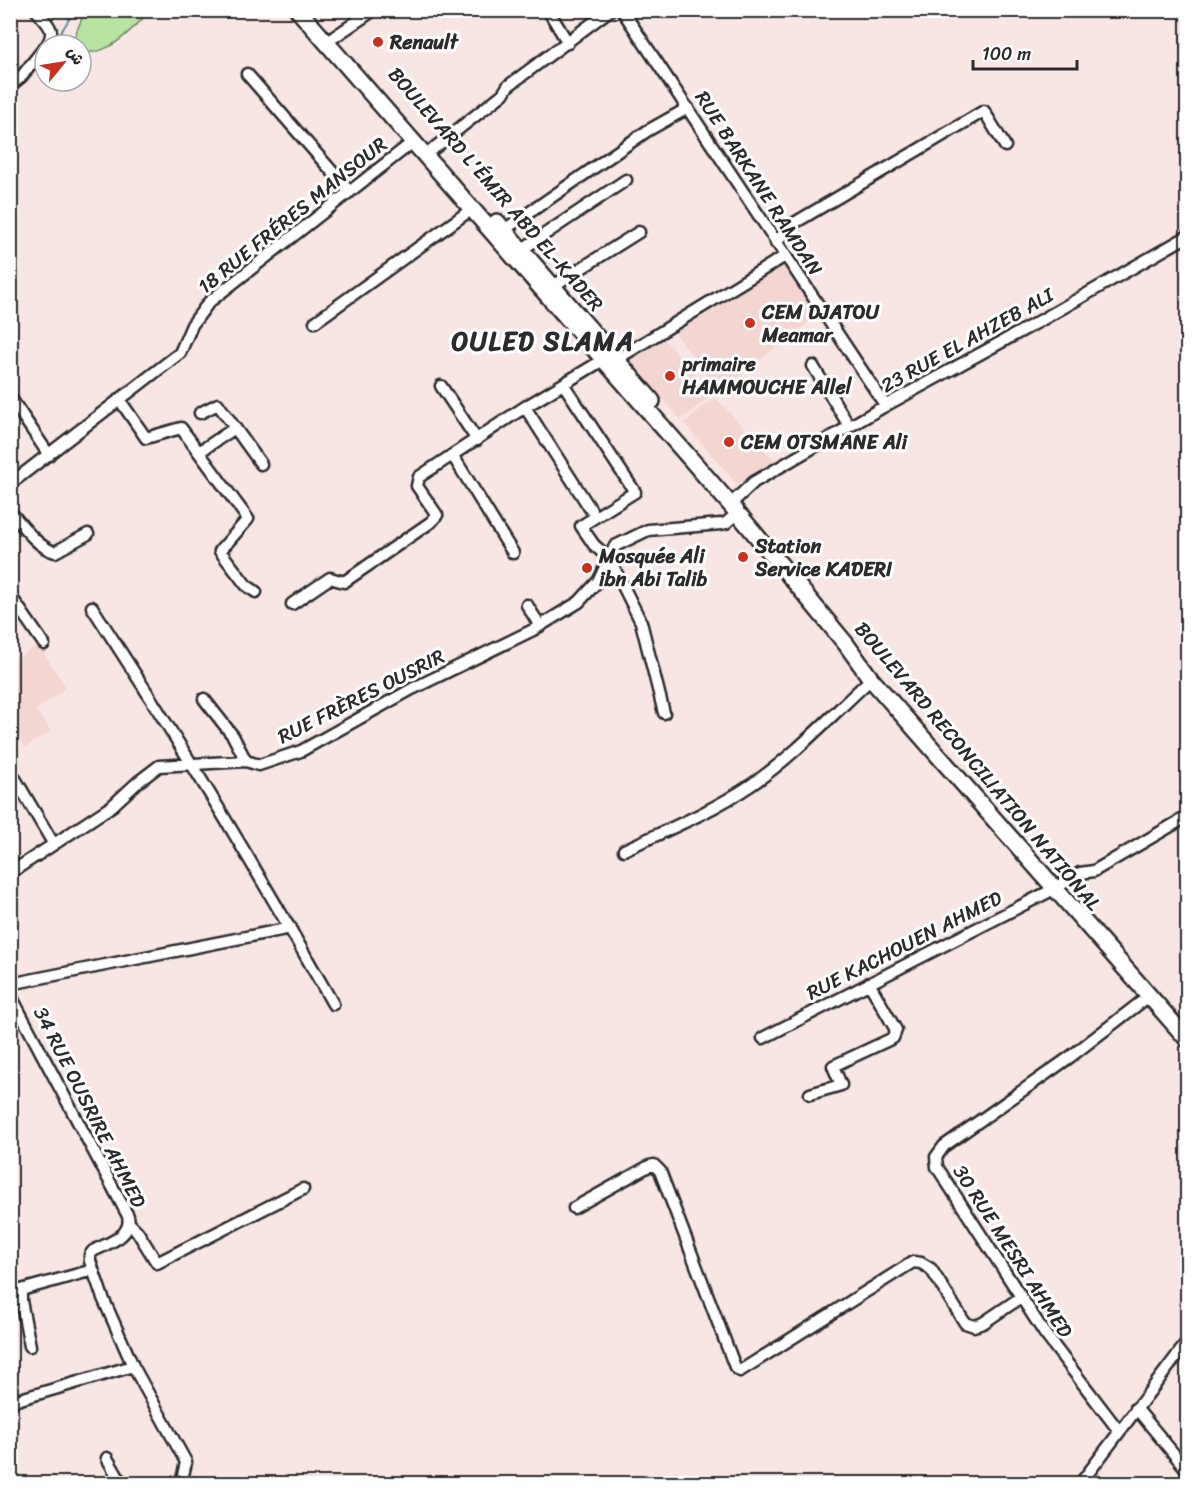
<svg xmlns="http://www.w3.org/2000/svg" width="1198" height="1494" font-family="Sriracha,'Playpen Sans Arabic',sans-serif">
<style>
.built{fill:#f3d5d2}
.green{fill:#b8e3a0;stroke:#728766;stroke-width:1.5}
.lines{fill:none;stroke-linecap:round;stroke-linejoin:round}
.stream{stroke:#638f9e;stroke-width:2}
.minor-casing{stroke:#2b2b2b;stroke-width:15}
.highway-casing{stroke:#2b2b2b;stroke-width:20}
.minor{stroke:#fff;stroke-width:10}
.highway{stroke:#fff;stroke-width:15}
.poi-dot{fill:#c8321e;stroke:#fff;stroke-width:2}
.labels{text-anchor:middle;stroke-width:6;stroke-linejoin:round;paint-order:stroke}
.poi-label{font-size:20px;font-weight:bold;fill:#2b2b2b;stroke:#fff;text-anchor:start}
.street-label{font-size:20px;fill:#2b2b2b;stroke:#fff}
.district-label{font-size:26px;font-weight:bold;letter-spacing:1.5px;fill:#2b2b2b;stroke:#fff}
</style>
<rect width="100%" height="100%" fill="#f8e6e5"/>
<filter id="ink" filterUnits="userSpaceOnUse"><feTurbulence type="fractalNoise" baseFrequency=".0167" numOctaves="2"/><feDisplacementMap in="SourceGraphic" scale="12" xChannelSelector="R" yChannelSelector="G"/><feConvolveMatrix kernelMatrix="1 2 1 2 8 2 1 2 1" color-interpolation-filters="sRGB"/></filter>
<g filter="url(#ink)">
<path class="built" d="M787 262 820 314 719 392 674 331 707 314Z
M662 337 713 394 681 420 626 358Z
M715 397 776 462 737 484 684 423Z
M38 645 66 687 36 711 51 731 25 748 11 723V662Z"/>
<path class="green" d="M85 11V10L151 11C131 29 111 56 81 52V45H71Z"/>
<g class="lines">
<path class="stream" d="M54 43 75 10
M10 95 19 86"/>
<defs>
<path id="minor" d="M36 10C47 24 57 29 47 45
M548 10 568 43
M622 10 885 405
M334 37 374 10
M247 74 350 192
M10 86 21 77 45 47
M433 149 503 94 508 86 610 10
M504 230 647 131 688 108
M776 243 791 225 984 111 1005 146
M521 250 626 180
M553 286 639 232
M315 322 472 209
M617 359 785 256
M813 366 849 426
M564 385 635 492 581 526 594 545 609 558 641 622 664 713
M441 386 477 440
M10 397 49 455
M119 399 146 438 181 428 248 519 220 551 246 585 256 592
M525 407 591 510
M200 413 218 404 235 428
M199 452 235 428 261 464
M453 456 513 553
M10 484 180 353 192 325 209 302 413 142
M736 499 754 482 883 407 1038 322 1188 236
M10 511C21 524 38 548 55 552L88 534
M10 595 44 644
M292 604 330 578 344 582 431 522 437 515 417 486 419 477 525 407 603 360
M527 605 540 626
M92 607C177 737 257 869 333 1004
M204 699 233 736 246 761
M10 770 53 843
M624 850C667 830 711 812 751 785 793 757 834 713 871 679
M10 873 112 806 138 782 159 766 246 761 259 765 301 751 412 689 533 630 579 602 599 580 615 546 648 530 721 524 726 523 736 514
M10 984 291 928
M10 994 128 1216C133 1236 108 1243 93 1251L90 1255V1261L103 1298 133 1366 186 1462 181 1484
M763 1038 1054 889 1080 873 1094 871 1188 816
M810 1094 841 1085 833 1066 893 1038 896 1030 869 983
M574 1208 649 1166 654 1165 660 1171 735 1367 740 1371 913 1262 921 1263 931 1269 965 1323 974 1326 983 1323 1020 1298
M130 1224 137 1231 157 1263 303 1189
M30 1346 21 1301V1290L93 1270
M10 1402 133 1366
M1136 1408 1188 1471
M1119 1431 1045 1334 937 1167 936 1157 944 1146 1070 1057 1149 996
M107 1458 122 1484
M1080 1484 1188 1341"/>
<path id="highway" d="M298 10 736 511
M497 222 652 401
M741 517 846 644 871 679 1188 1040"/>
</defs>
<use href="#minor" class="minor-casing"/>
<use href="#highway" class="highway-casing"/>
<use href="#minor" class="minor"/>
<use href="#highway" class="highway"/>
</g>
</g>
<g class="poi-dot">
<circle cx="378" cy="42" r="6"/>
<circle cx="750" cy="323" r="6"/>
<circle cx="670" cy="376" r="6"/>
<circle cx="729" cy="442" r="6"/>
<circle cx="743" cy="557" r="6"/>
<circle cx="587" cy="568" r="6"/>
</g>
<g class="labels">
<g class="poi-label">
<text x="390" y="49">Renault</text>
<text x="762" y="319">CEM DJATOU<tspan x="762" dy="23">Meamar</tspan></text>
<text x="682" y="371">primaire<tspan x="682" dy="23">HAMMOUCHE Allel</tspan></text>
<text x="741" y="449">CEM OTSMANE Ali</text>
<text x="755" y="553">Station<tspan x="755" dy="23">Service KADERI</tspan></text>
<text x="599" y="563">Mosquée Ali<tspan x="599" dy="23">ibn Abi Talib</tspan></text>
</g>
<g class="street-label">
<text transform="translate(759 183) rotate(57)" y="7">RUE BARKANE RAMDAN</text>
<text transform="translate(496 189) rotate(49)" y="7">BOULEVARD L'ÉMIR ABD EL-KADER</text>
<text transform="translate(292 215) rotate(-39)" y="7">18 RUE FRÉRES MANSOUR</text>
<text transform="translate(967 340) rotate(-29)" y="7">23 RUE EL AHZEB ALI</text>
<text transform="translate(361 696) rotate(-27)" y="7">RUE FRÈRES OUSRIR</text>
<text transform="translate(978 766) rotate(50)" y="7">BOULEVARD RECONCILIATION NATIONAL</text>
<text transform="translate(904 945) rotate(-27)" y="7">RUE KACHOUEN AHMED</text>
<text transform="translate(90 1107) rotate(63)" y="7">34 RUE OUSRIRE AHMED</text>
<text transform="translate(1013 1251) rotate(57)" y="7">30 RUE MESRI AHMED</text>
</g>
<g class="district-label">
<text x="543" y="350">OULED SLAMA</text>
</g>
</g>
<rect width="1198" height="1494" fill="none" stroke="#fff" stroke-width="36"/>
<rect x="18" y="18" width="1162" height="1458" fill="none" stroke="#2b2b2b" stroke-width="2" filter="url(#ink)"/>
<g transform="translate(63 63) rotate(60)"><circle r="28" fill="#ffffff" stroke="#aaaaaa" stroke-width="1.5"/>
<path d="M0-4.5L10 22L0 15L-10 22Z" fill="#c8321e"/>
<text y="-9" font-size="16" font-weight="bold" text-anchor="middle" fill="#2b2b2b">ش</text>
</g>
<path d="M973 60v9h104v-9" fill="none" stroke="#2b2b2b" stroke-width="3"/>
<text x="982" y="60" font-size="18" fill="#2b2b2b" stroke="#ffffff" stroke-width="4.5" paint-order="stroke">100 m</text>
</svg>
